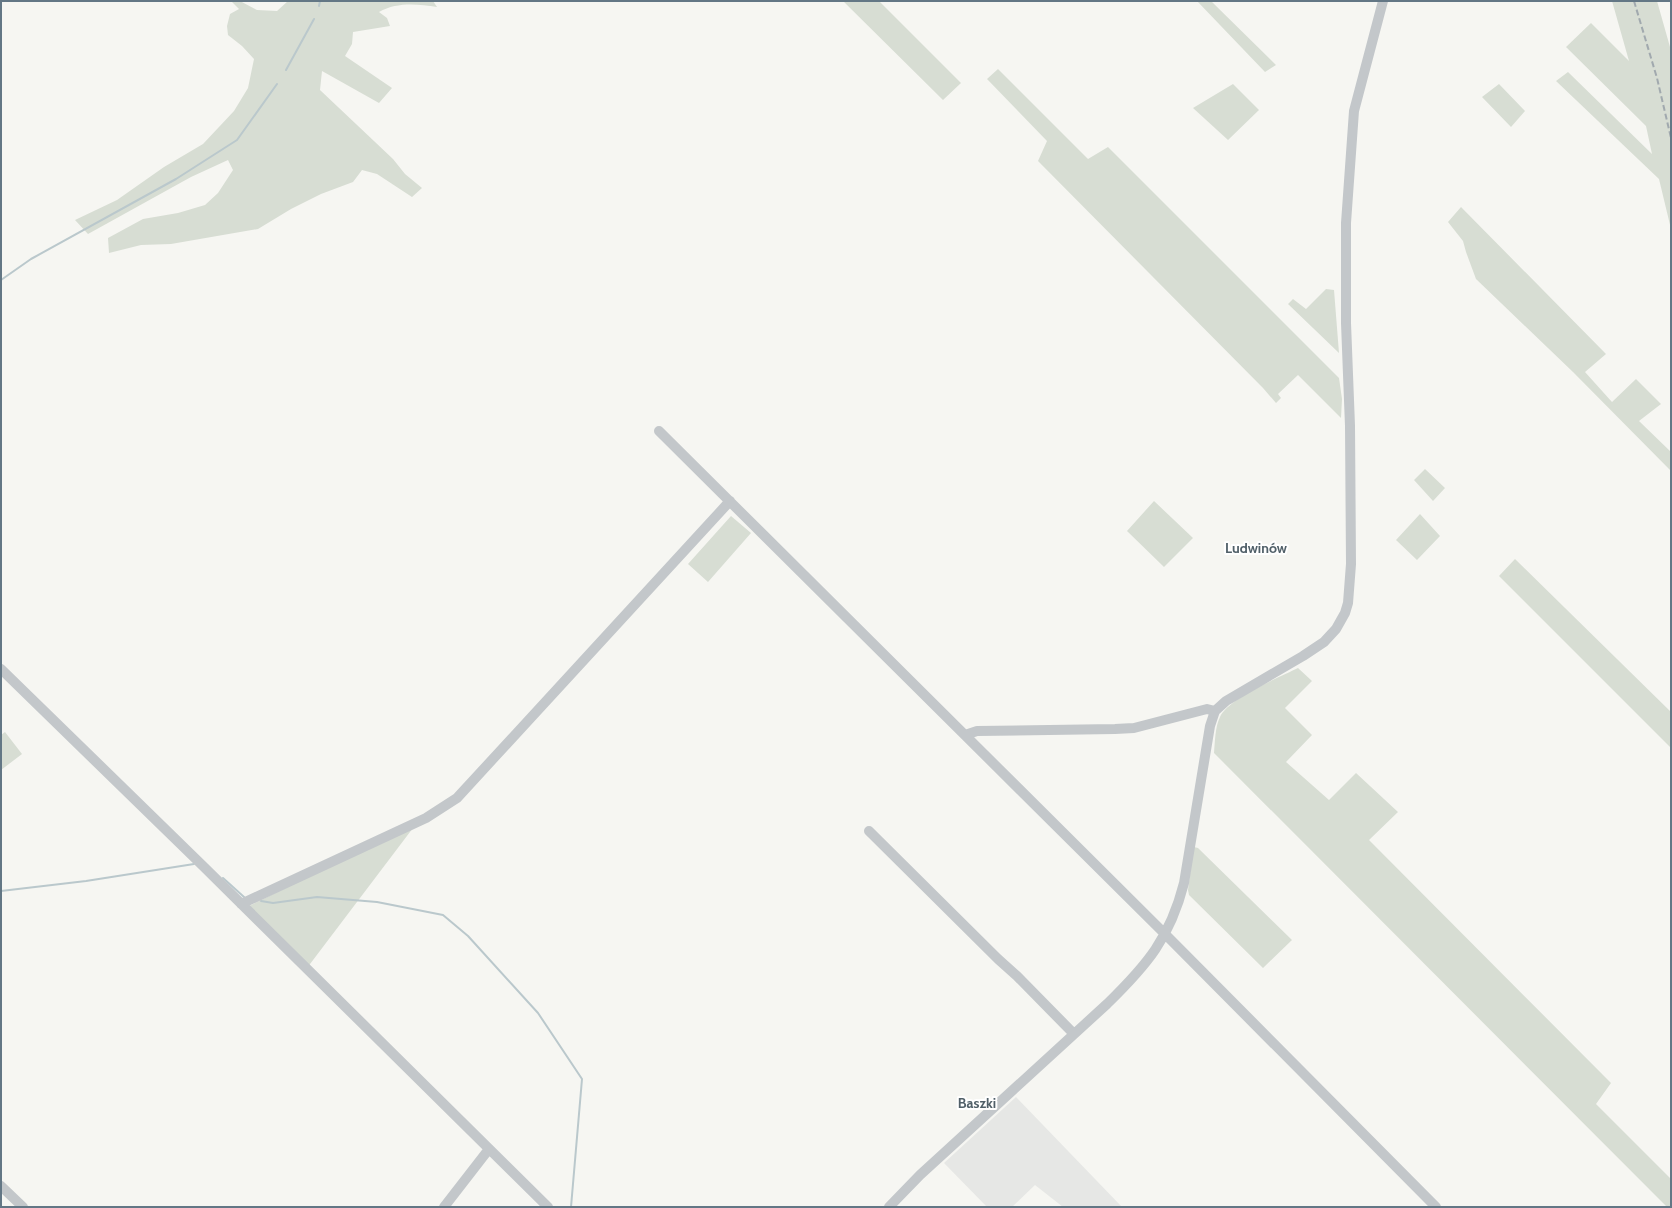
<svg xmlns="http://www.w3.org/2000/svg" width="1672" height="1208" font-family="Cabin,sans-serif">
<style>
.built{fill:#e6e7e5}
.green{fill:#d7ddd3}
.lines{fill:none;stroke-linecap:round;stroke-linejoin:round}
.stream{stroke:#bac8cc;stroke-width:2}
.minor{stroke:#c3c7ca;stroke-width:10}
.rail{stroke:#a1a9ae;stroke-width:2;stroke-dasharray:6 3;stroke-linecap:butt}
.labels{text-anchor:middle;stroke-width:4;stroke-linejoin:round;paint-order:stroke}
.quarter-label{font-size:14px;font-weight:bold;fill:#516069;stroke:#fff}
</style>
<rect width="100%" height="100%" fill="#f6f6f2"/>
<path class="built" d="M1016 1097 1122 1207H1063L1035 1185 1012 1207H987L944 1163Z"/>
<path class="green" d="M231 1H240L257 10 277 11 288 1H433L437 7C417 4 397 2 379 12L387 18 390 26 353 32 352 44 345 56 392 88 379 103 322 71 320 90 393 159 405 174 422 188 412 197 377 174 362 170 353 182 321 194 291 209 258 229 171 244 141 245 109 253 108 238 143 219 178 213 205 205 218 193 233 170 228 160 191 177 88 234 75 220 117 200 164 167 203 144 234 111 248 88 254 59 242 46 228 35 227 26 230 14 239 9Z
M843 1H879L961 83 943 100Z
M1197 1H1211L1276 65 1265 72Z
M1612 1H1657L1670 47 1671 55V229L1659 179 1556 81 1568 72 1652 154 1646 126 1566 47 1591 23 1629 61Z
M998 69 1088 159 1108 147 1339 378 1342 399 1341 418 1298 375 1278 394 1281 398 1276 403 1263 388 1038 161 1047 141 987 79Z
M1233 84 1259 110 1228 140 1193 108Z
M1499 84 1525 111 1511 127 1482 97Z
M1461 207 1606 354 1585 372 1612 402 1636 379 1661 404 1639 421 1671 452V471L1573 372 1476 279 1466 252 1463 241 1448 222Z
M1326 289 1334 290 1339 353 1288 304 1293 299 1306 309Z
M1425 469 1445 488 1433 501 1414 480Z
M1154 501 1193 538 1164 567 1127 531Z
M1420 514 1440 536 1417 560 1396 540Z
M731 516 751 533 708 582 688 564Z
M1515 559 1671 712V748L1499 576Z
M1298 668 1312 681 1285 708 1312 735 1286 762 1329 800 1356 773 1398 812 1369 840 1611 1083 1596 1104 1671 1179V1207H1667L1214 753C1215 742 1215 727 1220 717 1227 699 1280 677 1298 668Z
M5 732 22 754 1 770V735Z
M413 828 307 968 243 909 306 878Z
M1194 847 1198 848 1292 940 1263 968 1189 895 1188 890 1193 849Z"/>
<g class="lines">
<path class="stream" d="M319 6 320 1
M286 70 314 19
M1 280 31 259 176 179 237 140 277 84
M223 878 244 897
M1 891 86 881 194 864
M261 901 273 903 317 897 377 902 443 915 468 936 538 1013 582 1079 571 1207"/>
<path class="minor" d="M659 431 1165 934 1436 1207
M1 669 203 866 548 1207
M965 735 977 731 1115 729 1134 728 1207 709 1215 711
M869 831 998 959 1017 976 1074 1034
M241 904 426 818 457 798 730 501
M1 1186 23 1207
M444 1207 489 1149
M889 1207 920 1175 1107 1004C1147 965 1170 938 1184 883L1210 726 1215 711 1226 701 1303 656 1324 642 1336 629 1345 613 1348 603 1351 564 1350 426 1346 323V223L1354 111 1383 1"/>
<path class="rail" d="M1634 1 1657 78 1671 138"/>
</g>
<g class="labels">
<g class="quarter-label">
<text x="1256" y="553">Ludwinów</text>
<text x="977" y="1108">Baszki</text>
</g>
</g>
<rect width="1672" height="1208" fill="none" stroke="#637785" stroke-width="4"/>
</svg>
